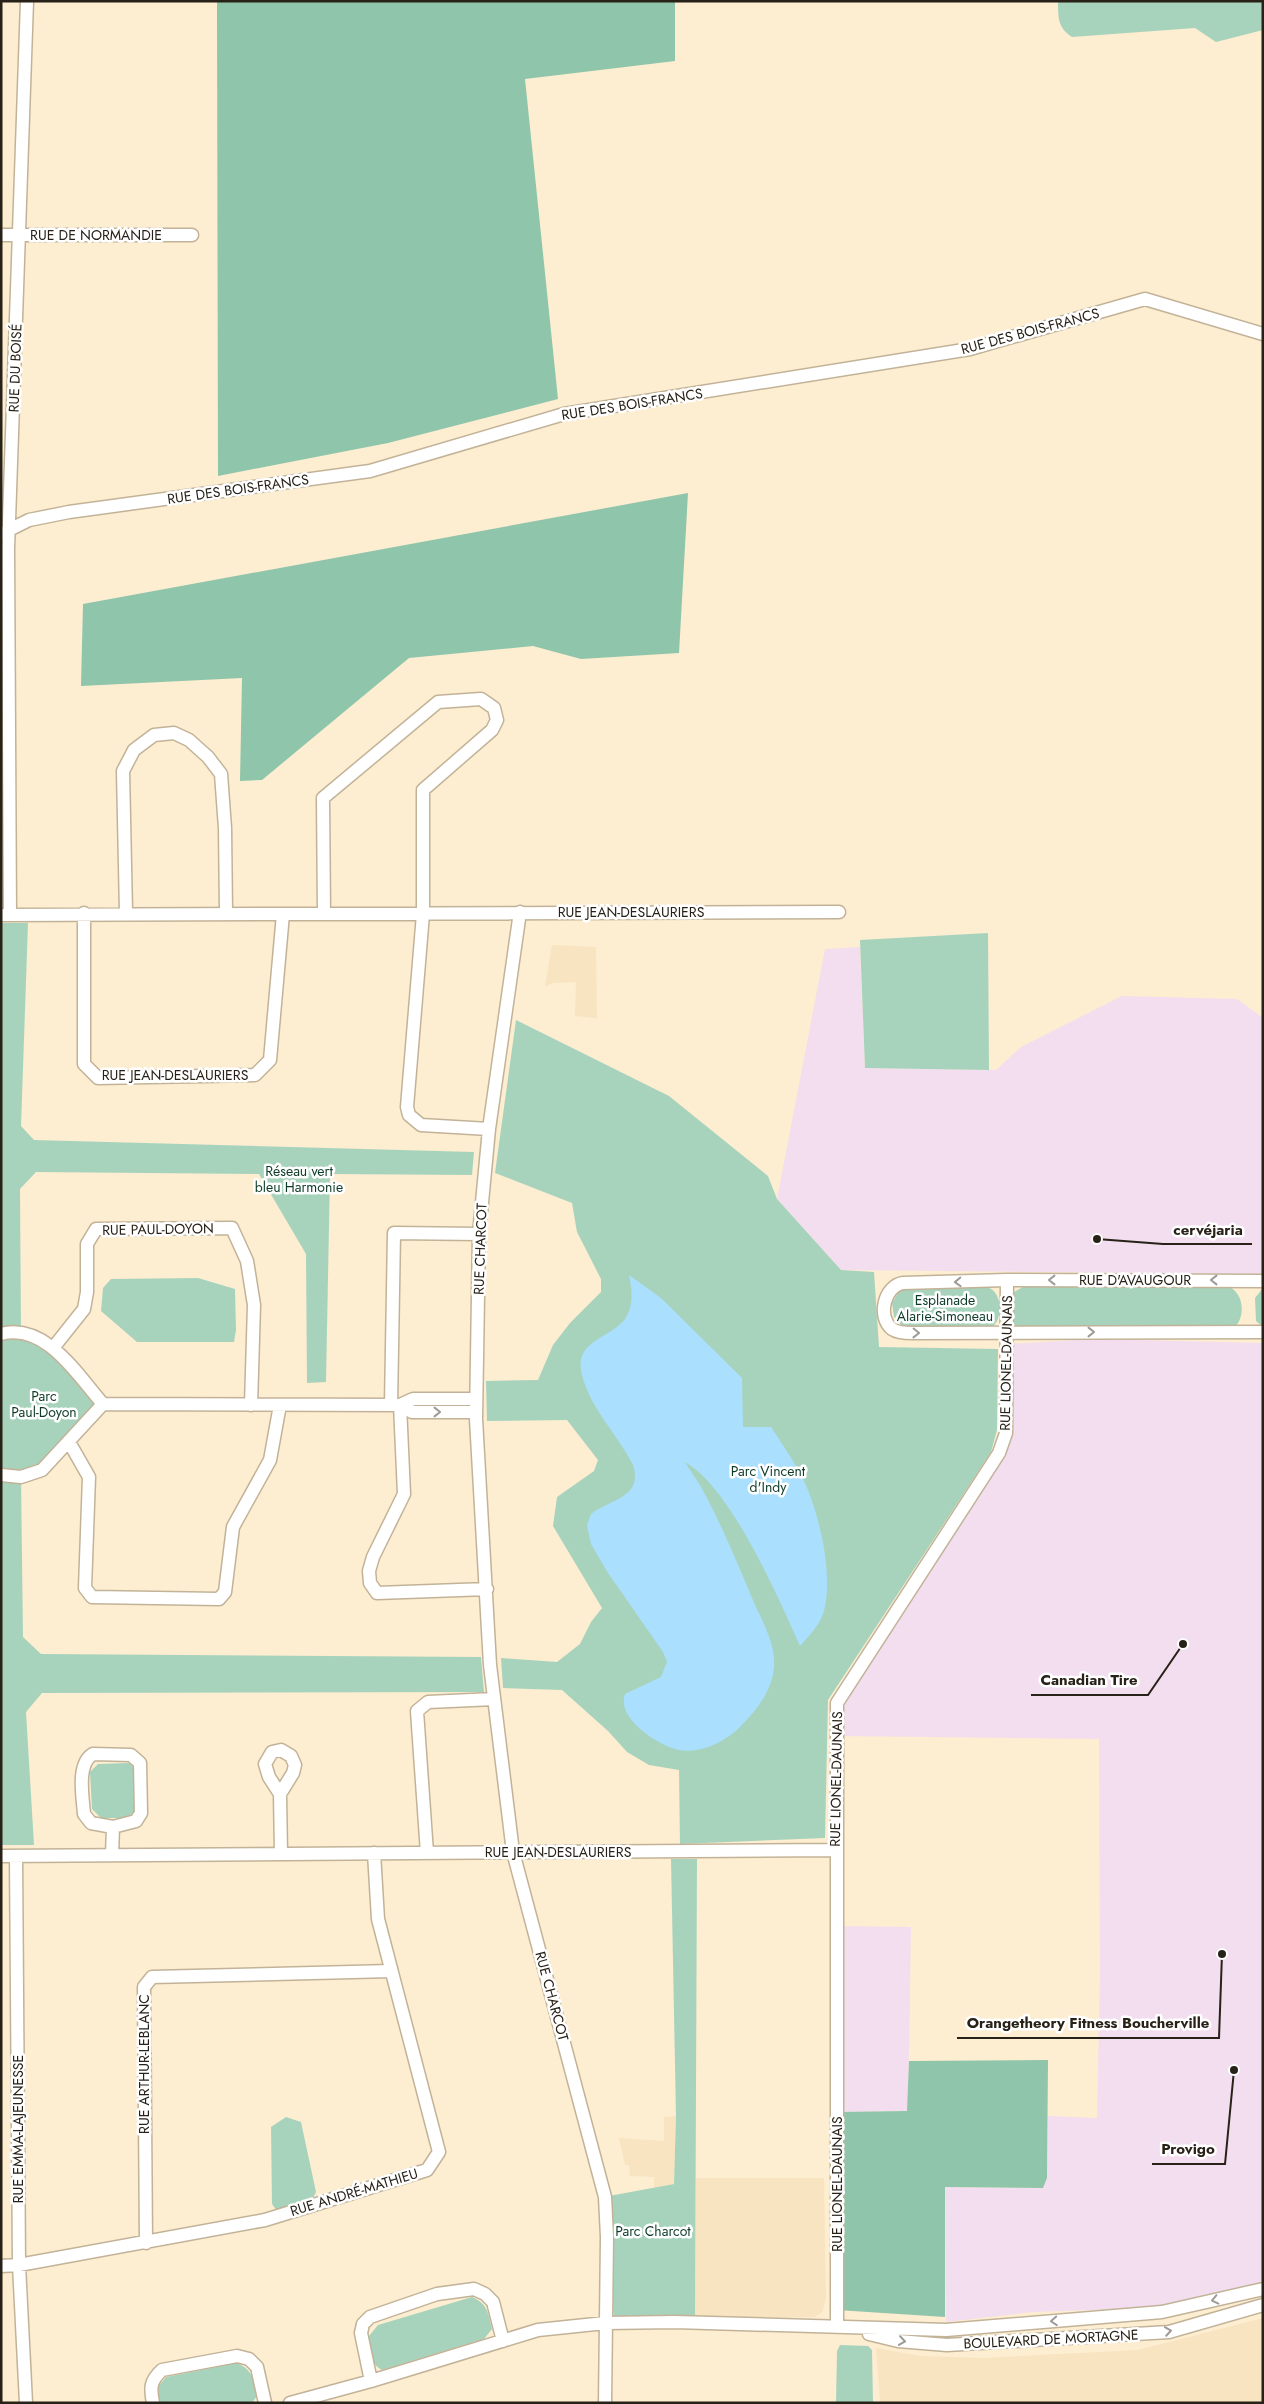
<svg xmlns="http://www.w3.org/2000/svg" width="1264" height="2404" font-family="Jost,sans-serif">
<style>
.commercial{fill:#f2deef}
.built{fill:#f8e4c1}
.green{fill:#a7d3bd}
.forest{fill:#8fc5aa}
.water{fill:#aadffd}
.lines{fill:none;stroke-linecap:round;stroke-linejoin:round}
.minor-casing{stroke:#c2b398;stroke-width:15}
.minor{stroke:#fff;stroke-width:12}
.oneway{stroke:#9e9b97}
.labels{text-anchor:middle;stroke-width:5;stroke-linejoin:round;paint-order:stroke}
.street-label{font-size:14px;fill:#272117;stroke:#fff}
.park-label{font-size:14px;fill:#0e3b29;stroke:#fff}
.leader{fill:none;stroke:#272117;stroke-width:2}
.callout-dot{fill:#272117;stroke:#fff;stroke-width:2}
.callout-label{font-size:15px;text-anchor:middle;font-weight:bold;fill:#272117;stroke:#fff;stroke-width:5;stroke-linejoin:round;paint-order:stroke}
</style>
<rect width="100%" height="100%" fill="#fdedd1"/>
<path class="commercial" d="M860 947 865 1068 996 1070 1021 1047 1122 996 1237 999 1263 1018V1274L841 1270 777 1199 825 949Z
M1096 1339 1263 1343V2282L1193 2301 1155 2308 1032 2312 946 2322 945 2187 1043 2188 1047 2178 1048 2116 1097 2118 1100 1974 1099 1739 837 1736V1703L999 1453 1006 1344Z
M836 1926 911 1927 908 2111 837 2112Z"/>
<path class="built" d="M552 945 596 947 597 1018 575 1016 576 982 553 983 545 987Z
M676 2116 674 2184 654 2188V2177L630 2176 629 2165H625L619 2138 664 2141V2117Z
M696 2178H824L826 2299 822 2312 815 2317 695 2318Z
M1263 2318V2403H880L876 2348 921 2356 983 2358 1138 2350Z"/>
<path class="green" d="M1058 1H1263V30L1216 42 1195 28 1072 37C1058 28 1058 18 1058 1Z
M1 923H28L21 1126 34 1140 474 1152 472 1175 330 1174 326 1382 307 1383 306 1254 259 1174 36 1172 20 1189 21 1333 38 1338 103 1404 42 1470 21 1477 23 1637 41 1654 481 1657 484 1692 42 1693 26 1712 34 1845H1Z
M988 933 989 1070 865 1068 860 940Z
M516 1020 669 1096 768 1176 777 1199 841 1270 874 1272 879 1347 998 1349 997 1430 991 1452 828 1700 825 1838 680 1844 679 1770 649 1765 627 1752 608 1731 562 1690 503 1688 501 1658 557 1662 580 1644 591 1622 602 1608 553 1526 557 1497 594 1471 598 1460 567 1420 487 1421 486 1381 538 1380 553 1345 570 1323 601 1292V1279L577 1232 572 1203 495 1173Z
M198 1278 235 1289 236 1330 234 1342H137L101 1311 103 1288 111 1279Z
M1227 1286C1243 1291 1246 1314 1236 1326L1017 1328 1012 1322V1293L1023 1287Z
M987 1287C1002 1291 1004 1318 992 1327H903L894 1317 892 1303 899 1291 905 1288Z
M1263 1288V1327L1256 1321 1255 1298Z
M129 1763 137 1770 135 1811 127 1818H101L92 1809 90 1772 98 1764Z
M671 1859H697L695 2318 614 2319 609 2196 674 2184 676 2116Z
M286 2117 301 2122 316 2192 312 2200 277 2211 272 2204 271 2127Z
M472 2297C488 2304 488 2313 492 2329L484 2339 382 2370C369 2363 370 2350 369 2336L378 2325Z
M840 2345 868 2346 872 2350 873 2403H836L837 2351Z
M237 2363C253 2370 254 2380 257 2396L252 2403H159L157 2388 166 2377Z"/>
<path class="forest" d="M217 1H675V61L525 79 558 399 388 443 218 476Z
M688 493 679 653 581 659 533 646 409 658 262 780 240 781 242 678 81 686 83 604Z
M1048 2060 1047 2178 1043 2188 945 2187V2317L837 2310V2112L907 2111 909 2061Z"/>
<path class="water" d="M629 1275 661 1298 742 1378 743 1427H771C784 1447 799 1468 808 1490 821 1523 833 1577 824 1611 820 1625 809 1636 800 1646 778 1597 731 1488 685 1462 690 1470 696 1479 701 1487 722 1525 738 1565 755 1605 763 1622 776 1646 774 1666 773 1690 756 1711 740 1727 724 1743 699 1754 678 1750 658 1745 616 1719 625 1694L661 1677 667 1662 663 1652 608 1573 591 1544 587 1525 591 1514C608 1500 644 1498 633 1465 618 1435 590 1408 582 1375 573 1340 610 1339 625 1319 634 1305 632 1290 629 1275Z"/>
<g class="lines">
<defs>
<path id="minor" d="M1 235H192
M1 534 29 520 69 512 370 471 564 414 970 349 1145 299 1263 334
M520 912 489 1129 479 1234 476 1419 490 1665 513 1852 605 2197 607 2237 605 2403
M84 913V1064L98 1078 255 1075 270 1060 283 914
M126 913 123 771 134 750 154 735 174 733 189 740 208 757 221 774 225 828 226 913
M324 914 323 798 438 702 481 699 494 708 497 720 492 730 423 790V914L407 1107 409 1115 421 1125 489 1129
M1 915 839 912
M10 915 8 549 27 1
M1263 1281 1007 1280 903 1283C884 1286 877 1317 892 1329 898 1333 906 1333 912 1333L1263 1332
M1 1334C46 1322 78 1376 103 1404
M53 1348 84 1309 87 1292V1244L96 1229 232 1228 247 1261 254 1305 251 1405
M391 1405 394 1233 479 1234
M400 1405 404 1494 373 1557 369 1571 370 1583 377 1593 487 1589
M400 1405 412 1412H476
M69 1442 89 1477 85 1588 92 1597 219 1599 225 1592 233 1527 270 1460 280 1405
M1 1475 21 1477 42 1470 103 1404 400 1405 413 1399H476
M280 1794 269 1777 265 1764 272 1752 281 1750 291 1756 295 1765 293 1773 280 1794 281 1854
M427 1853 417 1711 428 1702 494 1699
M112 1855 113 1827 91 1823 84 1814C83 1798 76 1764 93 1754L131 1755 140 1763 141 1813 136 1821 113 1827
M1 1856 835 1850
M16 1856 19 2265 26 2403
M146 2243 144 1987 152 1977 391 1971
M1 2266 19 2265 265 2220 427 2170 439 2152 378 1919 374 1853
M837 2327V1703L999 1453 1006 1433 1007 1280
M869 2334 898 2341 947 2345 1169 2332 1263 2305
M371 2381 361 2333 363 2324 370 2317 437 2294 474 2289 485 2294 493 2302 503 2341
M153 2403C150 2388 150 2381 162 2370L237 2356 249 2359 257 2367 265 2403
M290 2403 371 2381 538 2330 605 2323 675 2322 946 2330 1162 2312 1263 2289"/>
</defs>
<use href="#minor" class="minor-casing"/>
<use href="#minor" class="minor"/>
</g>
<defs><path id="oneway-chevron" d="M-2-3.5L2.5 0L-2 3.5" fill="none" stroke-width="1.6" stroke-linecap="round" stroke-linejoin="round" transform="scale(1.25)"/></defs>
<g class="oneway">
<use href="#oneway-chevron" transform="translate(1052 1280) rotate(-180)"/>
<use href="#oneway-chevron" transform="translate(1214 1280) rotate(-180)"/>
<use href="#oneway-chevron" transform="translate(958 1282) rotate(178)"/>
<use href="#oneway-chevron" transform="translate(1091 1332)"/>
<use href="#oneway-chevron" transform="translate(916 1333) rotate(1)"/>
<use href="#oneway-chevron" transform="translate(437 1412)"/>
<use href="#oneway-chevron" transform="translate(1215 2300) rotate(167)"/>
<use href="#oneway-chevron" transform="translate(1054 2321) rotate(176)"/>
<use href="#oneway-chevron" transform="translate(1168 2331) rotate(-9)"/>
<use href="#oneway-chevron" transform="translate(902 2341) rotate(8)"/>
</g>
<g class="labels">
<g class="street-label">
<text x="96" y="240">RUE DE NORMANDIE</text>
<text transform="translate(1030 331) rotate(-15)" y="5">RUE DES BOIS-FRANCS</text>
<text transform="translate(15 368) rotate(-88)" y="5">RUE DU BOISÉ</text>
<text transform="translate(632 404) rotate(-9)" y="5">RUE DES BOIS-FRANCS</text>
<text transform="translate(238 489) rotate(-8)" y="5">RUE DES BOIS-FRANCS</text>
<text x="631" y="917">RUE JEAN-DESLAURIERS</text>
<text x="175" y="1080">RUE JEAN-DESLAURIERS</text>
<text transform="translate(158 1229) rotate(-1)" y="5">RUE PAUL-DOYON</text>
<text transform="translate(480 1249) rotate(-88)" y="5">RUE CHARCOT</text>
<text x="1135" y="1285">RUE D'AVAUGOUR</text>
<text transform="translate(1006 1363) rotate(-89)" y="5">RUE LIONEL-DAUNAIS</text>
<text transform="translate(836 1779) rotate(-89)" y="5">RUE LIONEL-DAUNAIS</text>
<text x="558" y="1857">RUE JEAN-DESLAURIERS</text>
<text transform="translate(552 1996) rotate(75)" y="5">RUE CHARCOT</text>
<text transform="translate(144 2064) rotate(-90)" y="5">RUE ARTHUR-LEBLANC</text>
<text transform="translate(18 2129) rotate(-90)" y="5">RUE EMMA-LAJEUNESSE</text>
<text transform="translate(837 2184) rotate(-90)" y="5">RUE LIONEL-DAUNAIS</text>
<text transform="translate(354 2192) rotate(-17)" y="5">RUE ANDRÉ-MATHIEU</text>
<text transform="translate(1051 2339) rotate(-3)" y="5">BOULEVARD DE MORTAGNE</text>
</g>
<g class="park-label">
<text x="299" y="1176">Réseau vert<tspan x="299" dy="16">bleu Harmonie</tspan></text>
<text x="945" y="1305">Esplanade<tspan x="945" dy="16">Alarie-Simoneau</tspan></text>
<text x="44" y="1401">Parc<tspan x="44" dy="16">Paul-Doyon</tspan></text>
<text x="768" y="1476">Parc Vincent<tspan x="768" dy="16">d'Indy</tspan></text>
<text x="653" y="2236">Parc Charcot</text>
</g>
</g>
<path class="leader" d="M1097 1239L1163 1244H1252M1183 1644L1148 1695H1031M1222 1954L1219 2038H957M1234 2070L1225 2164H1152"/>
<g class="callout-dot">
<circle cx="1097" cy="1239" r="5"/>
<circle cx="1183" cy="1644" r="5"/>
<circle cx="1222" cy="1954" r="5"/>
<circle cx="1234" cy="2070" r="5"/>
</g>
<g class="callout-label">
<text x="1208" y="1235">cervéjaria</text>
<text x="1089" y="1685">Canadian Tire</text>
<text x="1088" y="2028">Orangetheory Fitness Boucherville</text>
<text x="1188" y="2154">Provigo</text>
</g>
<rect width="1264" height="2404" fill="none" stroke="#272117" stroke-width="5"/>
</svg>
